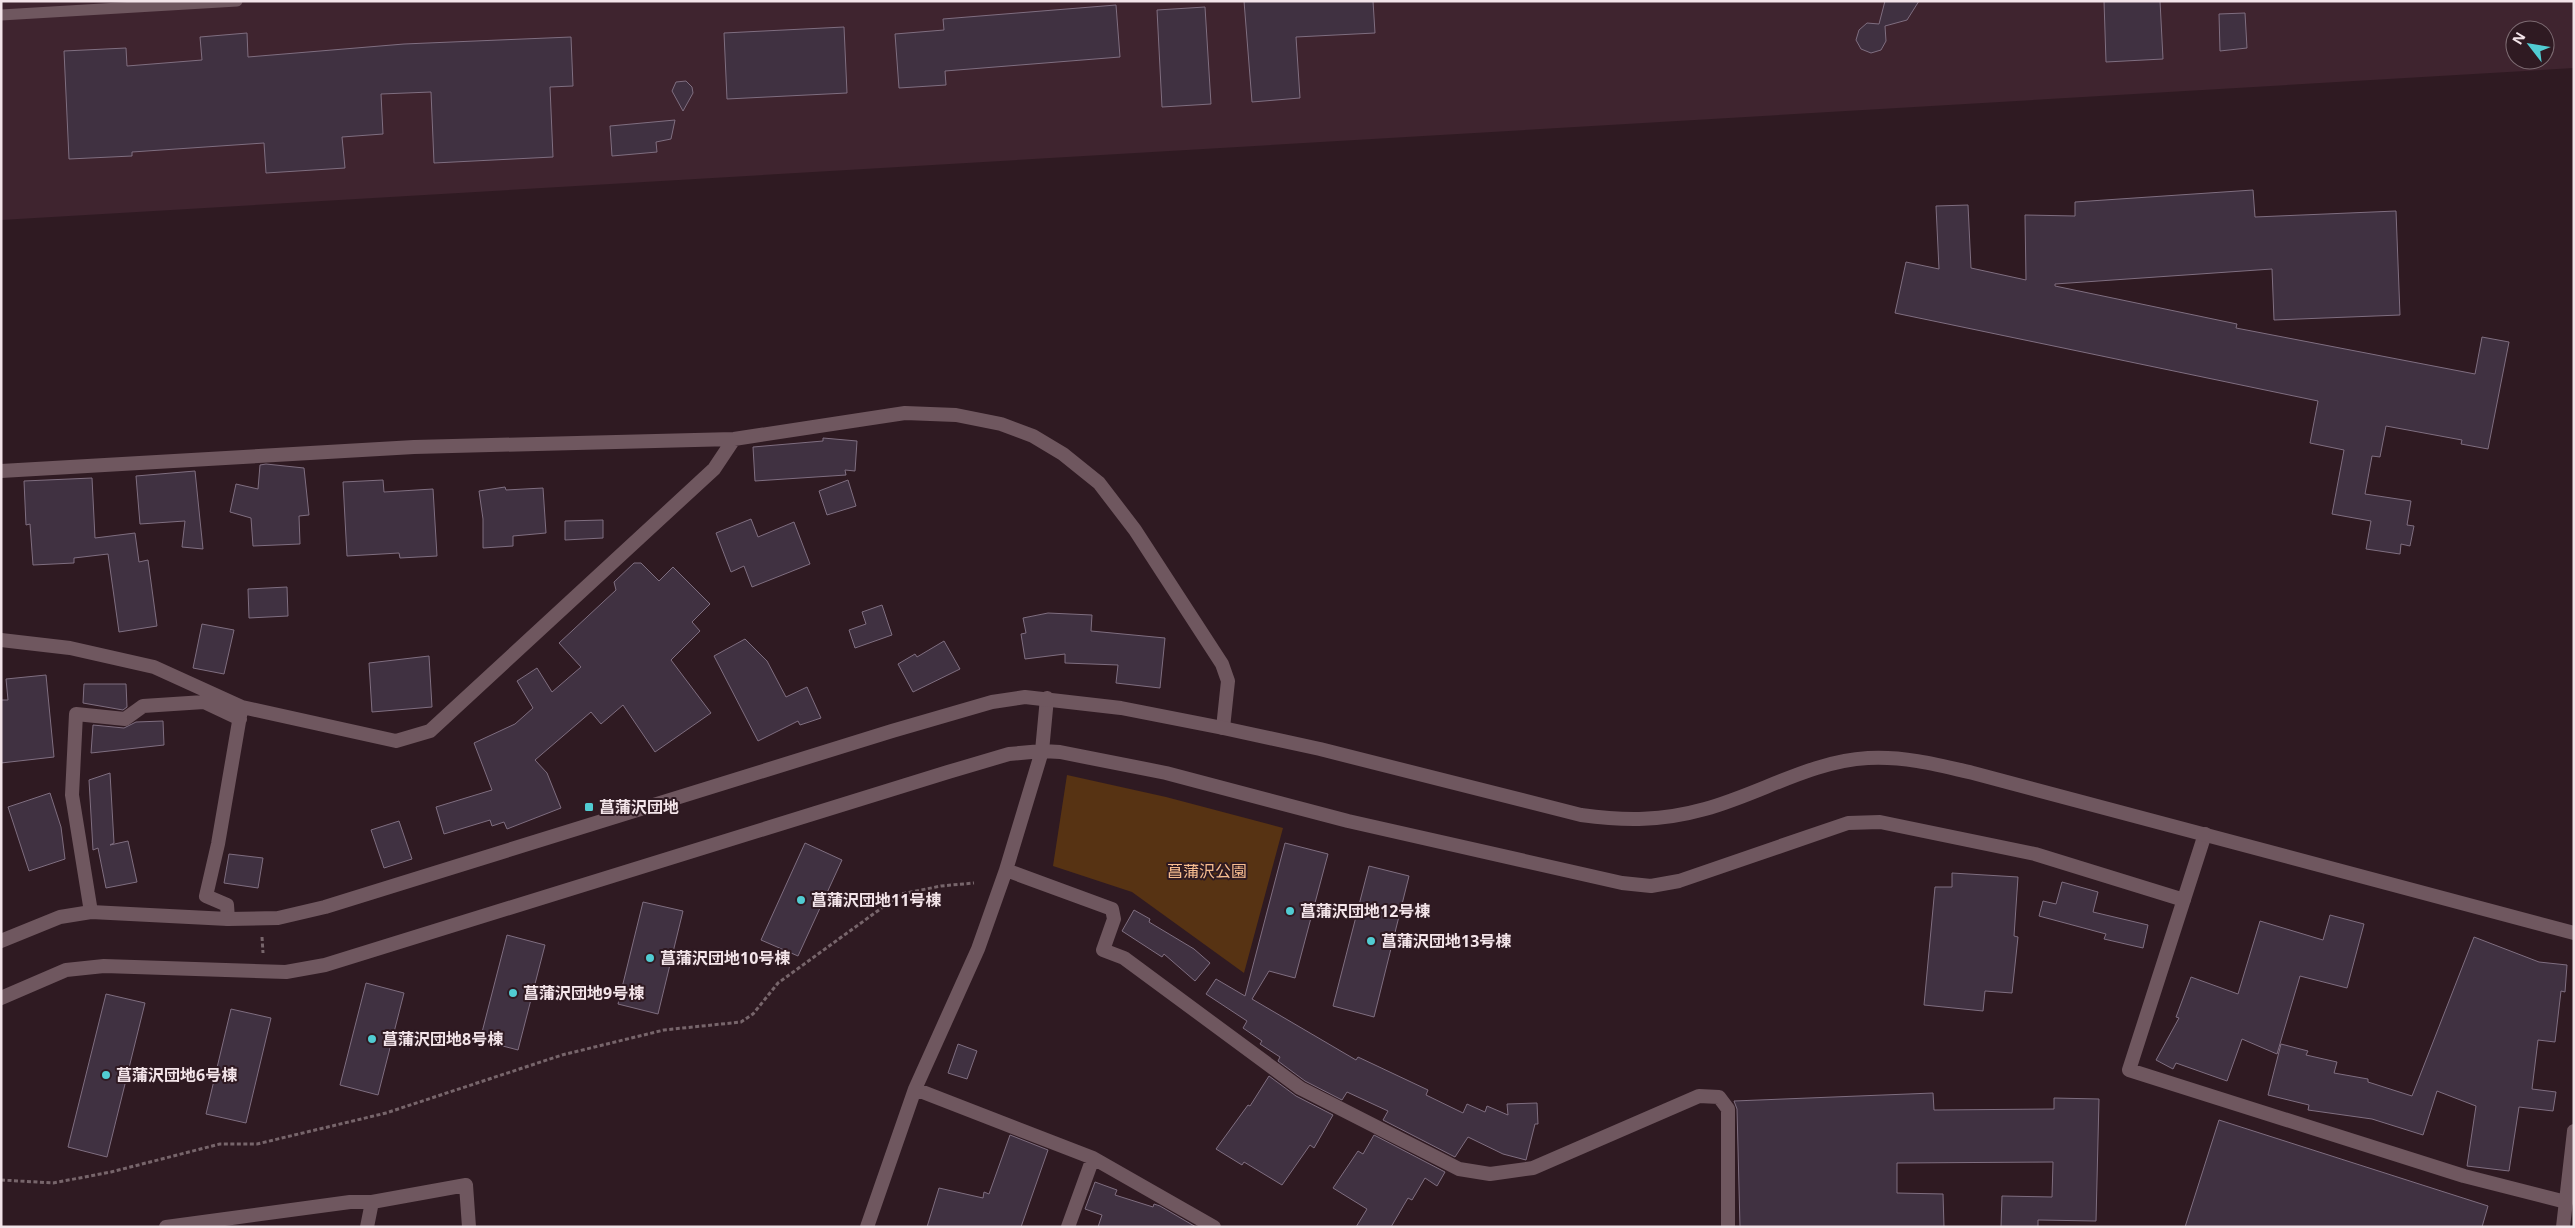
<svg xmlns="http://www.w3.org/2000/svg" width="2575" height="1228" font-family="'Noto Sans','Noto Sans JP',sans-serif">
<style>
.built{fill:#3f242f;fill-rule:evenodd}
.green{fill:#573313}
.building{fill:#403141;stroke:#7f6e80}
.lines{fill:none;stroke-linecap:round;stroke-linejoin:round}
.path{stroke:#77656b;stroke-width:3;stroke-dasharray:4 2.5;stroke-linecap:butt}
.service{stroke:#6f575f;stroke-width:11}
.minor{stroke:#6f575f;stroke-width:14}
.tertiary{stroke:#6f575f;stroke-width:14}
.poi-dot{fill:#51ccd2;stroke:#2f1a22;stroke-width:2}
.labels{text-anchor:middle;stroke-width:4;stroke-linejoin:round;paint-order:stroke}
.poi-label{font-size:16px;font-weight:bold;fill:#f3e4e9;stroke:#2f1a22;text-anchor:start}
.park-label{font-size:16px;fill:#f8bd90;stroke:#2f1a22}
</style>
<rect width="100%" height="100%" fill="#2f1a22"/>
<path class="built" d="M1 1H2574V68L1 220ZM2515 30H2545V60H2515Z"/>
<path class="green" d="M1067 775 1166 797 1283 828 1244 973 1132 892 1053 866Z"/>
<path class="building" d="M1244 1H1373L1375 33 1296 37 1300 98 1252 102Z
M1885 1H1919L1907 20 1885 26 1886 41 1881 50 1871 53 1861 49 1856 40 1859 30 1867 23 1879 24Z
M2104 1H2160L2163 59 2106 62Z
M1116 5 1120 57 945 71 946 85 899 88 895 34 944 30 943 19Z
M1205 7 1211 104 1162 107 1157 10Z
M2245 13 2247 48 2220 51 2219 14Z
M844 27 847 93 727 99 724 33Z
M247 33 248 57 404 44 571 37 573 86 550 87 553 157 434 163 431 92 381 94 383 134 342 137 345 168 266 173 264 143 132 152V156L69 159 64 51 126 48 127 66 202 60 200 37Z
M686 81 692 87 693 93 683 111 672 91 676 82Z
M675 120 671 139 656 142 657 152 612 156 610 126Z
M2253 190 2255 217 2396 211 2400 315 2274 320 2272 269 2055 284V286L2237 324 2236 328 2475 374 2482 337 2509 342 2488 449 2461 444 2462 440 2386 426 2380 457 2372 456 2365 494 2411 501 2407 525 2414 526 2410 546 2401 544 2400 554 2366 549 2371 521 2332 514 2344 450 2310 443 2318 401 1895 313 1906 262 1939 269 1936 206 1968 205 1971 268 2026 280 2025 215 2075 216V202Z
M823 438 857 441 855 471 845 470 846 475 755 481 753 447 823 441Z
M266 464 304 468 309 515 299 516 300 544 253 546 251 518 230 512 236 484 258 489 260 465Z
M195 471 200 520 203 549 182 547 185 521 140 524 136 476Z
M92 478 95 538 135 533 139 562 148 560 157 626 119 632 108 554 74 558V563L33 565 30 524 26 525 24 481Z
M383 480 384 492 433 489 437 556 400 558 399 553 347 556 343 482Z
M848 480 856 506 827 515 819 491Z
M505 487 506 490 543 488 546 533 513 536V546L483 548V519L479 491Z
M751 519 758 537 794 522 810 564 752 587 744 566 731 572 716 533Z
M603 520V538L565 540V521Z
M634 563H641L659 581 673 567 710 604 692 622 700 631 671 660 711 713 655 752 623 705 601 724 591 712 535 760 547 773 561 808 507 829 504 822 492 826 490 820 444 834 436 807 492 790 474 743 515 724 533 708 517 681 537 668 552 692 581 667 559 643 616 590 614 582Z
M287 587 288 616 249 618 248 589Z
M882 605 892 635 855 648 849 630 866 624 862 612Z
M1048 613 1092 615 1091 631 1165 638 1160 688 1116 683 1118 665 1065 663V654L1025 659 1021 634 1026 633 1023 618Z
M202 624 234 630 224 674 193 668Z
M745 639 767 661 786 697 807 687 821 718 800 725 798 721 758 741 714 656Z
M944 641 960 669 913 692 898 664 915 654 917 657Z
M429 656 432 707 372 712 369 663Z
M46 675 54 757 1 763V700H8L6 679Z
M84 684H126L127 707 123 710 83 703Z
M163 721 164 745 91 753 93 725 124 728 136 722Z
M110 773 114 843 110 845 128 841 137 882 106 888 98 848 93 850 89 780Z
M50 793 61 827 65 859 29 871 8 807Z
M399 821 412 859 384 868 371 830Z
M805 843 842 860 798 956 761 940Z
M1285 843 1328 854 1295 978 1269 971 1252 999 1356 1060 1358 1057 1428 1090 1426 1095 1463 1113 1467 1104 1485 1112 1487 1106 1508 1115 1507 1104 1537 1103 1538 1124H1535L1526 1160 1503 1154 1468 1137 1455 1157 1383 1120 1388 1111 1347 1092 1342 1100 1305 1081 1278 1061 1280 1057 1260 1044 1262 1041 1243 1028 1247 1021 1206 994 1216 979 1245 996Z
M229 854 263 858 258 888 224 883Z
M1369 866 1409 876 1374 1017 1333 1006Z
M1952 873 2018 877 2014 936 2018 937 2012 993 1985 991 1983 1011 1924 1005 1935 887H1952Z
M2062 882 2098 892 2093 912 2148 925 2143 948 2104 939 2106 934 2039 916 2043 901 2056 904Z
M643 902 683 911 658 1014 618 1004Z
M1134 910 1150 919 1149 922 1194 949 1210 963 1195 981 1164 954 1162 957 1122 931Z
M2330 915 2364 924 2347 988 2300 976 2277 1054 2242 1039 2227 1081 2176 1063 2173 1069 2156 1060 2179 1018 2176 1017 2191 977 2238 994 2260 921 2323 940Z
M507 935 545 945 518 1050 480 1040Z
M2474 937 2539 962 2567 965 2565 992 2561 991 2555 1042 2538 1040 2532 1089 2556 1092 2553 1111 2519 1107 2509 1171 2467 1166 2476 1106 2437 1091 2423 1135 2372 1119 2308 1110 2309 1105 2268 1095 2281 1044 2308 1051 2306 1055 2337 1062 2334 1073 2368 1079V1082L2412 1096Z
M366 983 404 993 378 1095 340 1085Z
M106 994 145 1003 107 1157 68 1147Z
M231 1009 271 1018 246 1123 206 1114Z
M958 1044 977 1051 967 1079 948 1073Z
M1269 1076 1296 1096 1333 1115 1314 1148 1310 1145 1282 1185 1244 1162 1242 1165 1216 1149 1248 1105 1250 1106Z
M1933 1093 1934 1110 2054 1109V1098L2099 1099 2096 1221 2038 1220V1227H2001L2002 1196 2052 1197 2053 1162 1897 1163V1193L1943 1194 1944 1227H1740L1737 1109 1734 1101Z
M2219 1120 2488 1206 2482 1227H2185Z
M1010 1135 1048 1150 1021 1227H927L939 1188 983 1198 984 1192 989 1194Z
M1374 1135 1445 1172 1437 1186 1425 1178 1412 1200 1408 1198 1391 1227H1356L1367 1209 1333 1188 1358 1151 1363 1154Z
M1095 1182 1117 1190 1115 1195 1153 1207 1154 1204 1160 1206 1196 1227H1098L1102 1215 1085 1209Z"/>
<g class="lines">
<path class="path" d="M262 937 263 953
M1 1180 53 1183 111 1172 220 1144H257L386 1113 562 1055 664 1030 741 1022 753 1014 778 983 901 894 941 886 974 883"/>
<path class="service" d="M1 15 237 1"/>
<path class="minor" d="M1 471 414 447 734 439 905 413 956 415 1001 424 1033 436 1063 454 1099 483 1135 530 1222 664 1228 681 1223 728
M1 640 70 648 154 667 242 707 396 741 430 731 714 469 734 439
M2205 834 2129 1070 2464 1176 2566 1202
M1006 870 1112 909 1114 919 1103 950 1124 958 1300 1088 1459 1169 1490 1174 1533 1168 1699 1096 1719 1097 1728 1109V1227
M91 912 72 795 76 714 125 719 143 706 204 702 240 719
M228 919 227 905 206 896 218 844 241 710
M1 998 66 970 104 966 286 972 325 965 948 772 1009 754 1042 751 1060 752 1166 773 1348 821 1622 883 1651 886 1679 881 1848 823 1880 822 2035 854 2184 900
M915 1089 1093 1158 1214 1227
M372 1202 466 1185 469 1227
M166 1227 350 1202H372L367 1227
M867 1227 915 1089 978 949 1006 870 1042 751 1047 698
M1068 1227 1093 1158"/>
<path class="tertiary" d="M1 941 60 917 91 912 228 919 278 918 325 907 892 731 992 702 1025 697 1121 708 1223 728 1320 749 1581 815C1626 821 1662 821 1705 809 1760 794 1811 761 1868 758 1905 756 1939 765 1973 773L2574 933
M2563 1227 2574 1131"/>
</g>
<g class="poi-dot">
<rect x="584" y="802" width="10" height="10" rx="2.5"/>
<circle cx="801" cy="900" r="5"/>
<circle cx="1290" cy="911" r="5"/>
<circle cx="1371" cy="941" r="5"/>
<circle cx="650" cy="958" r="5"/>
<circle cx="513" cy="993" r="5"/>
<circle cx="372" cy="1039" r="5"/>
<circle cx="106" cy="1075" r="5"/>
</g>
<g class="labels">
<g class="poi-label">
<text x="599" y="813">菖蒲沢団地</text>
<text x="811" y="906">菖蒲沢団地11号棟</text>
<text x="1300" y="917">菖蒲沢団地12号棟</text>
<text x="1381" y="947">菖蒲沢団地13号棟</text>
<text x="660" y="964">菖蒲沢団地10号棟</text>
<text x="523" y="999">菖蒲沢団地9号棟</text>
<text x="382" y="1045">菖蒲沢団地8号棟</text>
<text x="116" y="1081">菖蒲沢団地6号棟</text>
</g>
<g class="park-label">
<text x="1207" y="877">菖蒲沢公園</text>
</g>
</g>
<rect width="2575" height="1228" fill="none" stroke="#f3e4e9" stroke-width="5"/>
<g transform="translate(2530 45) rotate(301)"><circle r="24" fill="#2f1a22" stroke="#7d6b72"/>
<path d="M0-4L9 19L0 12L-9 19Z" fill="#51ccd2"/>
<text y="-8" font-size="14" font-weight="bold" text-anchor="middle" fill="#f3e4e9">N</text>
</g>
</svg>
